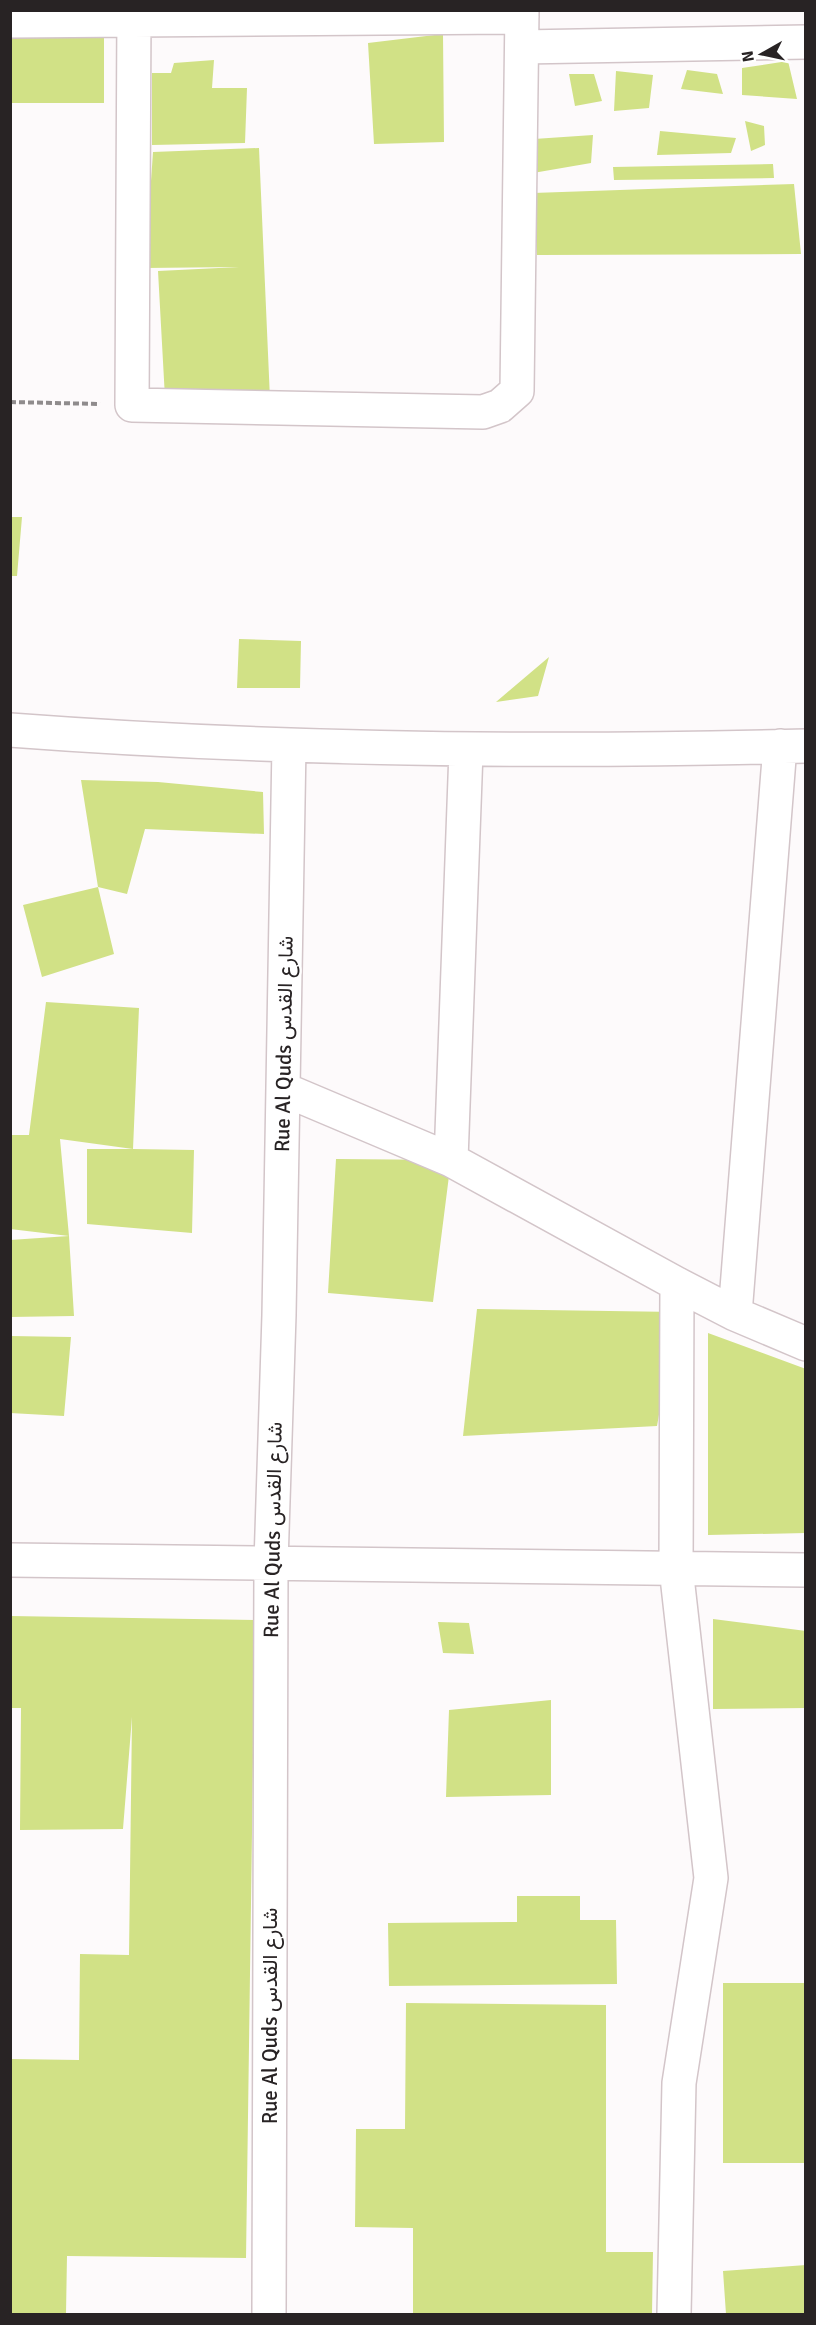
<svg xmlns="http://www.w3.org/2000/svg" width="816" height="2325" font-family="Signika,Vazirmatn,sans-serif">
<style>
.building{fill:#d1e186}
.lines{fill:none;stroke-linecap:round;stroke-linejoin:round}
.minor-casing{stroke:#d3c5c9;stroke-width:36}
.path{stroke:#8f8b8c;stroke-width:4;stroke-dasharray:6 3;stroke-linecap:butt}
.minor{stroke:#fff;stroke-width:33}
.labels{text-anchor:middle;stroke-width:4.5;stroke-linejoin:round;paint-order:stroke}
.street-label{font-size:21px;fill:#282324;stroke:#fff}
</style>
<rect width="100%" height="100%" fill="#fdfafb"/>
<path class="building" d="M10 28H104V103H10Z
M443 34 444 142 374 144 368 43Z
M214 60 212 88H247L245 143 152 145V73H171L174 63Z
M788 61 797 99 742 95V68Z
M687 70 717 74 723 94 681 89Z
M616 71 653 75 649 108 614 111Z
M569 74H594L602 101 575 106Z
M745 121 764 126 765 145 751 151Z
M660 131 736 138 731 153 657 155Z
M593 135 591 163 533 173 534 139Z
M259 148 270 399 165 398 158 271 239 267 145 268 153 152Z
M773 164 774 178 614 180 613 167Z
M794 184 801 254 537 255 533 193Z
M10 517H22L17 576H10Z
M239 639 301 641 300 688H237Z
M549 657 538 696 496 702Z
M81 780 158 782 263 792 264 834 145 829 127 894 98 887Z
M98 887 114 954 42 977 23 905Z
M46 1002 139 1008 133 1149 194 1150 192 1233 87 1224V1149H133L60 1139 69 1236 10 1229V1135H29Z
M336 1159 451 1160 433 1302 328 1293Z
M69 1236 74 1316 10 1317V1240Z
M477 1309 677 1312 657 1426 463 1436Z
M708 1333 806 1369V1533L708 1535Z
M10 1336 71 1337 64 1416 10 1413Z
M10 1616 255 1620 246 2258 67 2256 66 2314H10V2059L79 2060 80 1954 129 1955 132 1717 123 1829 20 1830 21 1708H10Z
M713 1619 806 1631V1708L713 1709Z
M438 1622 469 1623 474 1654 443 1653Z
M551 1700V1795L446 1797 449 1710Z
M517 1896H580V1920H616L617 1984 389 1986 388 1923 517 1922Z
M723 1983H806V2163H723Z
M406 2003 606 2005V2252H653L652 2314H413V2228L355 2227 356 2129H405Z
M806 2265V2314H726L723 2271Z"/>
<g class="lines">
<defs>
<path id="minor" d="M134 10 132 405 483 412 500 406 517 391 522 10
M10 21 522 17
M522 47 806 42
M10 730C275 750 540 753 806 746
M283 1089 451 1160 677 1284 735 1314 806 1344
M451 1160 466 751
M735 1314 780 746
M10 1560 806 1570
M269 2314 271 1563 279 1315 289 745
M674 2314 679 2083 711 1878 676 1568 677 1284"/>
</defs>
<use href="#minor" class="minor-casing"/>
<path class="path" d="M10 402 100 404"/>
<use href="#minor" class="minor"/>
</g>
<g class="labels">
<g class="street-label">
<text transform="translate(284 1044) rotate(-89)" y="7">Rue Al Quds شارع القدس</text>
<text transform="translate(273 1530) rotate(-89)" y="7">Rue Al Quds شارع القدس</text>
<text transform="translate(270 2016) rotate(-90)" y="7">Rue Al Quds شارع القدس</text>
</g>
</g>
<rect width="816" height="2325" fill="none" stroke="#282324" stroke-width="24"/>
<g transform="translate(762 54) rotate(261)" stroke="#ffffff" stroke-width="4.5" paint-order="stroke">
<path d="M0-4.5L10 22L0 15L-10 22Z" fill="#282324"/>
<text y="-9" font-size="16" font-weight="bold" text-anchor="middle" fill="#282324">N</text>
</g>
</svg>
